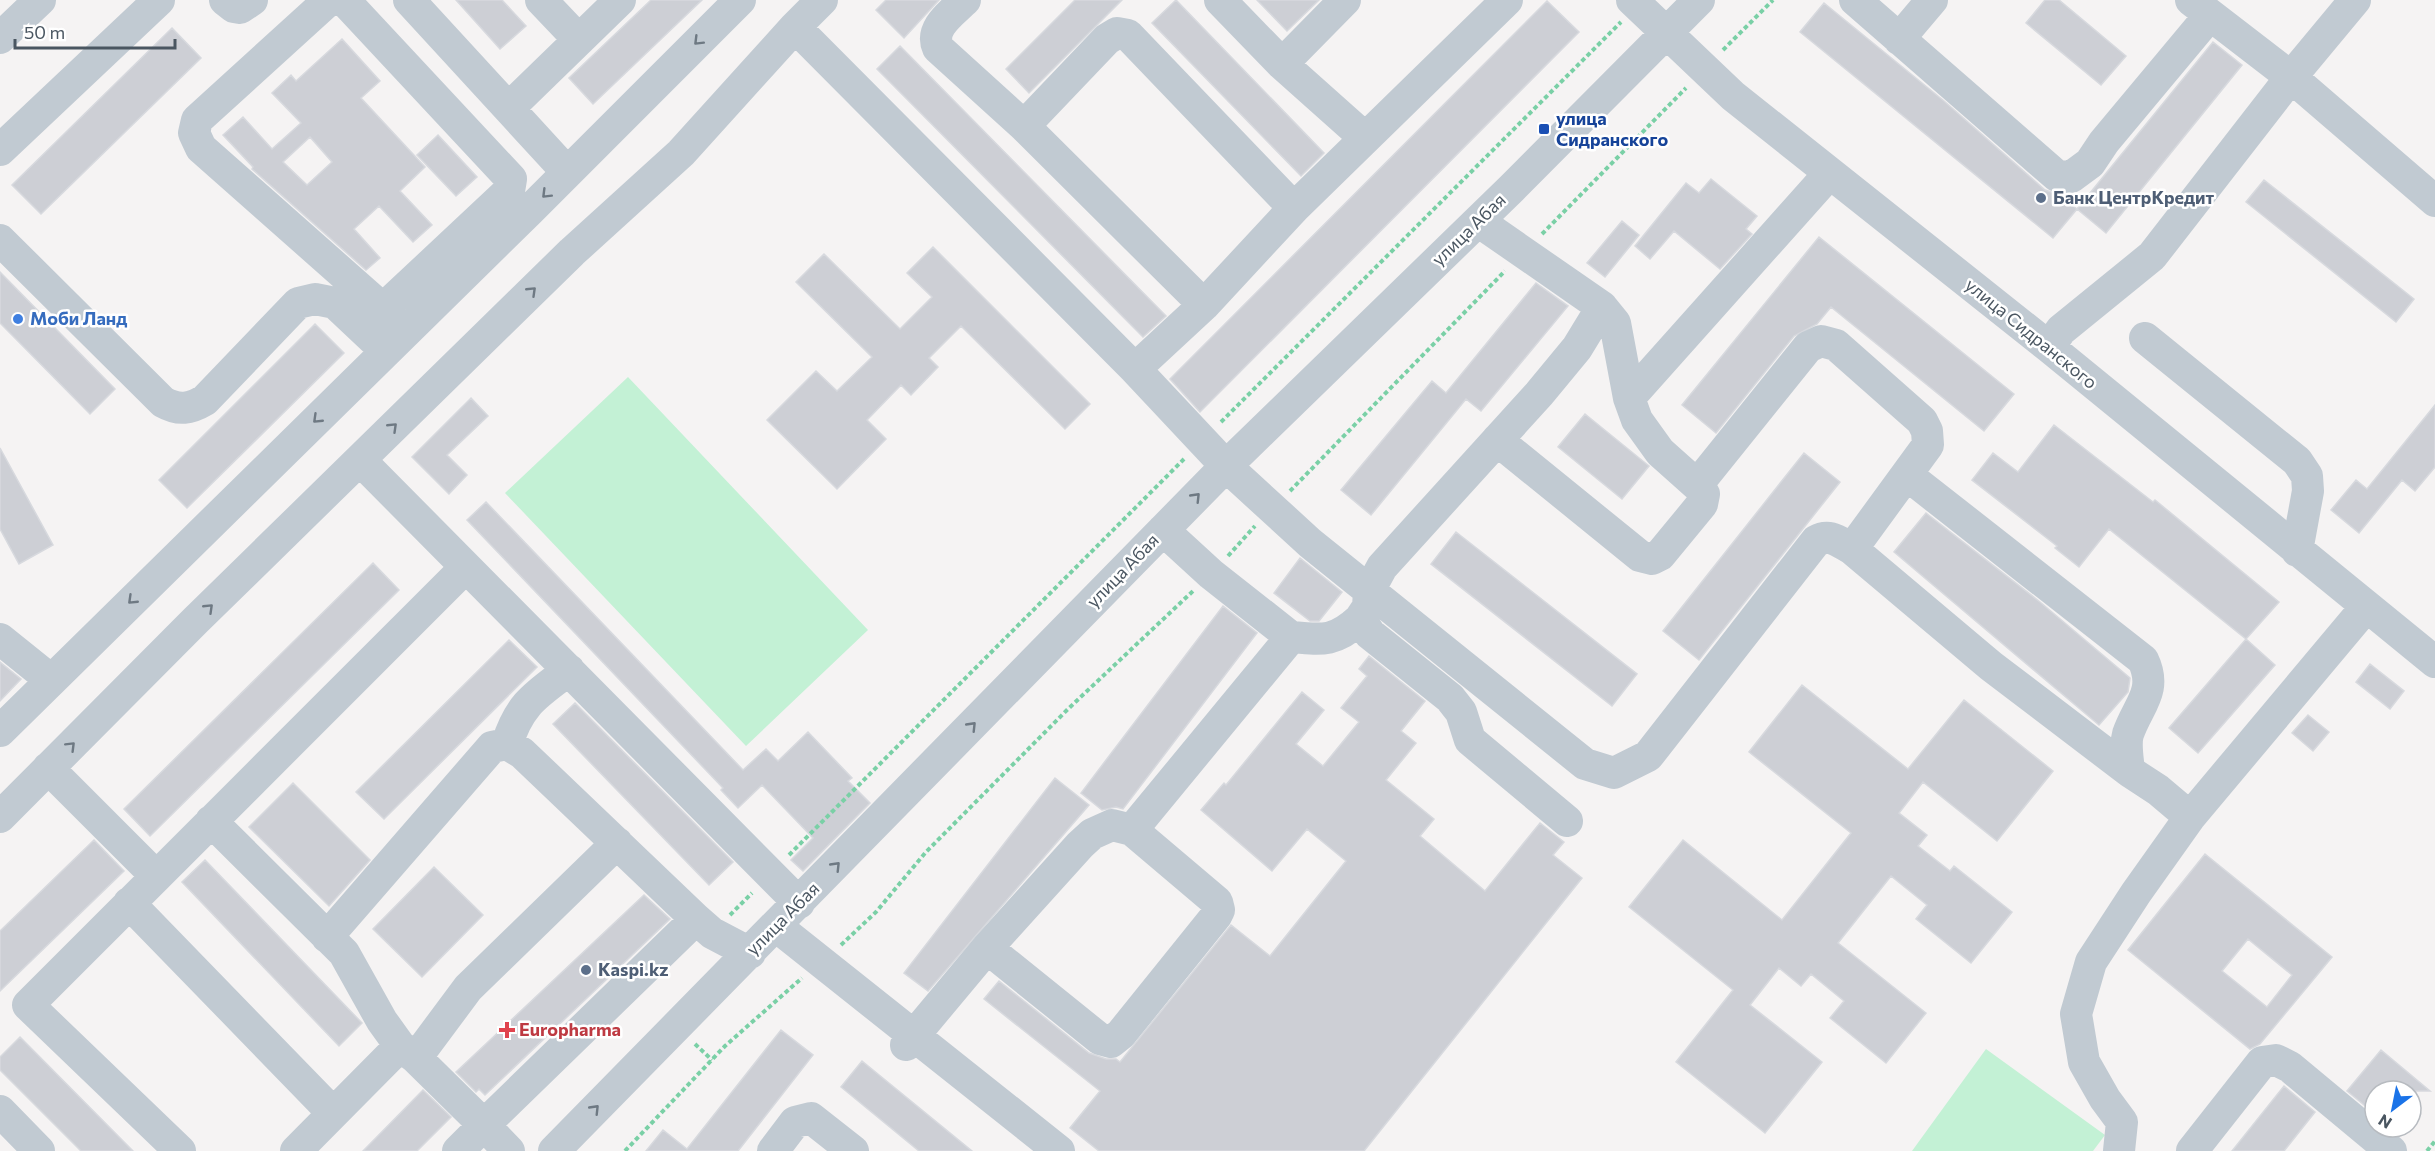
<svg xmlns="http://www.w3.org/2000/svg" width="2435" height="1151" font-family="Commissioner,sans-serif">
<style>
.green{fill:#c3f1d5}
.building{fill:#cdcfd5;stroke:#d7d9de;stroke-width:1.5;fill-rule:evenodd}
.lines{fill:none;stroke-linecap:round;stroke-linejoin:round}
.path{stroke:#7ad0a6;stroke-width:4;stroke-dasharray:4.5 3;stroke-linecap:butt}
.minor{stroke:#c1cad2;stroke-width:32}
.oneway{stroke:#6e7983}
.transit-dot{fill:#1a4fb4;stroke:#fff;stroke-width:2}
.service-dot{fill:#5c6f8a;stroke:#fff;stroke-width:2}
.shop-dot{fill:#3f7fe0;stroke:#fff;stroke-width:2}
.health-dot{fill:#e0444e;stroke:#fff;stroke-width:2}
.labels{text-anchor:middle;stroke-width:5;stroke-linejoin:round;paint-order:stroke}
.transit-label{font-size:18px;font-weight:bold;fill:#164399;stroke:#fff;text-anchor:start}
.service-label{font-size:18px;font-weight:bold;fill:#4e5e75;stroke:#fff;text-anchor:start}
.street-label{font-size:18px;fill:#4a5661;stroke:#fff}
.shop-label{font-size:18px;font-weight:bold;fill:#366cbe;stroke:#fff;text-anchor:start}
.health-label{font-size:18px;font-weight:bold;fill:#be3a42;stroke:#fff;text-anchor:start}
</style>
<rect width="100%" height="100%" fill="#f5f3f3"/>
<path class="green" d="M628 377 868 630 746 746 505 493Z
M1986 1049 2105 1135 2093 1151H1912Z"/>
<path class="building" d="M456 0H502L526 26 500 49Z
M651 0H702L593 104 569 78Z
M886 0H939L904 38 876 10Z
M1075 0H1122L1029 93 1006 69Z
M1176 0 1324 153 1301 176 1152 23Z
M1257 0H1319L1287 31Z
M2045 0H2059L2126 56 2101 85 2026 23Z
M1547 1 1579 32 1200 412 1170 379Z
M1824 3 1944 101 2045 190 2058 194 2077 209 2053 238 1800 32Z
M172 28 201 58 41 214 12 185Z
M342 39 380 81 361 98 425 167 400 191 432 225 413 242 379 206 354 229 380 258 366 270 252 169 253 167 223 135 243 117 272 149 301 123 272 93 291 75 296 81ZM310 137 332 162 307 185 283 162Z
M2213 42 2242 65 2106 233 2077 209Z
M900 46 1166 316 1143 337 877 69Z
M438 135 477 177 456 196 417 155Z
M1711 179 1757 216 1746 229 1752 234 1720 269 1674 231 1650 259 1635 246 1686 183 1699 193Z
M2264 180 2414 299 2396 322 2246 202Z
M1622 221 1639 235 1605 277 1587 263Z
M1819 237 2014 394 1984 431 1831 307 1817 324 1794 336 1716 433 1682 405Z
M933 247 1090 404 1065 429 961 326 929 358 938 367 911 395 901 385 867 420 886 439 837 489 767 420 816 371 837 391 872 357 796 282 824 254 900 329 932 297 907 273Z
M0 272 115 389 90 414 0 323Z
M1536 283 1568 306 1481 411 1466 399 1371 515 1341 490 1432 381 1446 393Z
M315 324 344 353 187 508 159 480Z
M471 398 488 416 447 455 467 475 449 494 412 457Z
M2435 405V467L2415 491 2402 480 2359 533 2331 510 2356 480 2367 489Z
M1585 414 1649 466 1622 499 1558 447Z
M2054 425 2153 502 2155 500 2279 602 2246 639 2109 529 2079 567 2055 548 2057 546 1972 480 1993 453 2018 472Z
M0 448 53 545 19 564 0 529Z
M1804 453 1840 482 1699 660 1663 631Z
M486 502 743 770 766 749 778 761 808 732 852 778 848 781 870 803 803 871 791 860 813 838 762 785 738 808 721 790 723 788 467 520Z
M1926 513 2040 602 2130 678 2128 692 2099 725 1894 552Z
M1456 532 1637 674 1612 706 1431 564Z
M1300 558 1342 592 1319 621H1310L1274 593Z
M373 563 399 590 150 836 124 809Z
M1223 606 1257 633 1123 809 1116 807 1102 810 1081 793Z
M2246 639 2275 665 2198 753 2169 728Z
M509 640 537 667 384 819 356 792Z
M1369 656 1425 701 1401 731 1416 743 1386 780 1434 819 1420 836 1485 891 1540 823 1564 842 1553 855 1582 878 1364 1151H1099L1070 1128 1100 1091 984 999 999 981 1089 1053 1106 1059H1116L1120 1062 1231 925 1270 956 1346 861 1307 829 1272 871 1201 810 1224 783 1226 785 1302 692 1324 710 1296 744 1323 766 1359 722 1341 708 1367 676 1359 669Z
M0 662 21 679 0 701Z
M2370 664 2404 691 2390 709 2356 682Z
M1802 685 1908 769 1964 700 2053 771 1997 841 1923 782 1899 813 1927 835 1918 846 1950 871 1954 866 2012 912 1971 963 1916 919 1927 905 1891 876 1838 943 1926 1013 1886 1063 1830 1018 1844 1001 1811 974 1801 986 1779 968 1750 1005 1822 1062 1765 1133 1676 1062 1733 990 1629 907 1683 840 1782 920 1851 833 1749 752Z
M575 703 733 862 709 885 553 724Z
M2308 715 2329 732 2313 751 2292 733Z
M1055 778 1089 805 928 991 904 973Z
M293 783 370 860 329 906 249 827Z
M94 840 124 871 0 991V931Z
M2205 854 2332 957 2260 1044 2250 1049 2128 950ZM2248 939 2292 975 2267 1007 2222 971Z
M205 860 362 1023 339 1046 182 882Z
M434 867 483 915 422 977 373 929Z
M644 895 670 919 485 1095 479 1089 476 1092 456 1072Z
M781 1030 813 1055 738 1151H646L663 1130 687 1149Z
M20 1037 133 1151H81L0 1070V1057Z
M2381 1050 2430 1091H2375V1114L2347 1091Z
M862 1061 972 1151H919L841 1087Z
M2284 1086 2315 1112 2284 1151H2232Z
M423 1090 451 1117 417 1151H363Z"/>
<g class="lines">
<path class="path" d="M1723 50 1773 0
M1542 234 1686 88
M1221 422 1621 22
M1290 491 1505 271
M1228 556 1255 526
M789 855 1184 459
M730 915 752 893
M841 945 876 912 926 852 1068 709 1193 591
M695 1044 712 1060
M625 1151 725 1046 802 978
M2427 1151 2435 1141"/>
<path class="minor" d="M225 0 234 7 240 8 252 0
M329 0 197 120 194 133 201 148 383 309 405 332
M344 0 511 179 509 191 383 309
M409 0 567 172
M541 0 579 40
M965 0C952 13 929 28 938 48L1024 126 1204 305
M1220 0 1282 64 1365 138
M1632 0 1733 96 2049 347 2435 662
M1855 0 2057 176 2071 177 2090 163 2104 142 2210 15
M2191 0 2291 77 2435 201
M795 27 1135 369 1226 466 1310 543 1585 764 1614 773 1648 756 1816 541C1830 533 1839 542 1852 549L1991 666 2129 771 2158 790 2190 817 2366 607
M0 38 40 0
M1899 39 1932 0
M1282 64 1345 0
M510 107 620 0
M1024 126 1107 39 1117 33 1128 35 1294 208
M0 150 159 0
M1478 221 1602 307 1615 323 1629 398 1637 420 1660 452 1697 485 1704 494 1702 504 1660 555 1652 559 1640 556 1497 440
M0 240 163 402C179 411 190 409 205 400L298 303 315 299 335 303 386 351
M2145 338 2297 461 2307 476 2308 491 2297 551
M2049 347 2061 330 2152 256 2291 77 2355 0
M1135 369 1204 305 1294 208 1507 0
M1629 398 1829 174
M360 460 799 903
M1907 475 2143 660C2158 691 2138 705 2128 734 2125 744 2128 760 2129 771
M1697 485 1808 347 1821 341 1836 345 1922 421 1927 431 1928 445 1852 549
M1163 530 1211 574 1291 637
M0 639 51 680
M0 731 530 210 740 0
M507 744C520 703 536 695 569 670
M48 768 156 876
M0 817 195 621 572 252 681 153 795 27 822 0
M211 821 344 953 382 1021 400 1046 416 1058 484 1125 696 919 712 933 750 953
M1567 821 1470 740 1461 712 1450 698 1370 634 1360 619 1368 607 1369 591 1382 567 1539 394 1577 348 1602 307
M129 903 333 1113
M776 926 1059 1151
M327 937 492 747 507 744 522 753 696 919
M987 948 1100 1039 1111 1042 1121 1034 1216 916 1219 910 1217 902 1132 830
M906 1045 987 948 1080 845 1092 834 1112 825 1132 830 1291 637C1323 640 1335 642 1360 619
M416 1058 468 988 617 843
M0 1111 39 1151
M180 1151 28 1005 466 567
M296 1151 400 1046
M458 1151 484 1125 509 1151
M554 1151 1226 466 1512 188 1699 0
M773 1151 795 1122 811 1118 853 1151
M2119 1151 2122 1122 2105 1099 2084 1062 2076 1014 2091 962 2136 893 2190 817
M2192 1151 2262 1062 2276 1060 2290 1067 2391 1151"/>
</g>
<defs><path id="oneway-chevron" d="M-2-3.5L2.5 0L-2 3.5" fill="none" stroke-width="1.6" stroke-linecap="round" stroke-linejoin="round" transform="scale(1.5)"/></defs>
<g class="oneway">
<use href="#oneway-chevron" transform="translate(698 41) rotate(135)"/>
<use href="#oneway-chevron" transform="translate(546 194) rotate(135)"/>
<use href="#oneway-chevron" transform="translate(532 291) rotate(-44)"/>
<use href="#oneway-chevron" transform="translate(317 419) rotate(136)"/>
<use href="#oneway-chevron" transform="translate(393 427) rotate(-44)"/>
<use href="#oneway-chevron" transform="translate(1196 497) rotate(-46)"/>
<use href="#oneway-chevron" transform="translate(132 600) rotate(136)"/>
<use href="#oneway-chevron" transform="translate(209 608) rotate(-44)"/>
<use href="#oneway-chevron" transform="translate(972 726) rotate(-46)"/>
<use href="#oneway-chevron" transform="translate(71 746) rotate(-45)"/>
<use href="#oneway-chevron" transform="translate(836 866) rotate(-46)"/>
<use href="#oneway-chevron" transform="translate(595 1109) rotate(-46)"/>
</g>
<rect class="transit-dot" x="1538" y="123" width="12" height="12" rx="3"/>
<g class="service-dot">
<circle cx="2041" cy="198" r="6"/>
<circle cx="586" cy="970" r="6"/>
</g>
<circle class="shop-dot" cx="18" cy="319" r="6"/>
<path class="health-dot" d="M504 1021h6v6h6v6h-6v6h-6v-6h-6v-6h6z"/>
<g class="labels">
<g class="transit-label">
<text x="1556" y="125">улица<tspan x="1556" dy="21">Сидранского</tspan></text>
</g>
<g class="service-label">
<text x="2053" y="204">Банк ЦентрКредит</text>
<text x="598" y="976">Kaspi.kz</text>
</g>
<g class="street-label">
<text transform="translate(1469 230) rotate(-44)" y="6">улица Абая</text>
<text transform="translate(2031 334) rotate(39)" y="6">улица Сидранского</text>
<text transform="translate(1123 571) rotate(-46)" y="6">улица Абая</text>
<text transform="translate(783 919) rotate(-45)" y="6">улица Абая</text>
</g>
<g class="shop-label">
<text x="30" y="325">Моби Ланд</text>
</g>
<g class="health-label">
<text x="519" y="1036">Europharma</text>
</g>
</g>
<g transform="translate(2393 1109) rotate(212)"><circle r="28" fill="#ffffff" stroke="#b7bbc0" stroke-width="1.5"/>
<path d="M0-4.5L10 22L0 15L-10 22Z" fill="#1a73e8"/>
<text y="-9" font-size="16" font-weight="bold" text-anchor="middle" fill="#4a5661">N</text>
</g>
<path d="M15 39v9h160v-9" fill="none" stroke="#4a5661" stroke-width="3"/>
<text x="24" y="39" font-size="18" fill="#4a5661" stroke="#ffffff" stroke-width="4.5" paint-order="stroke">50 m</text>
</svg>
